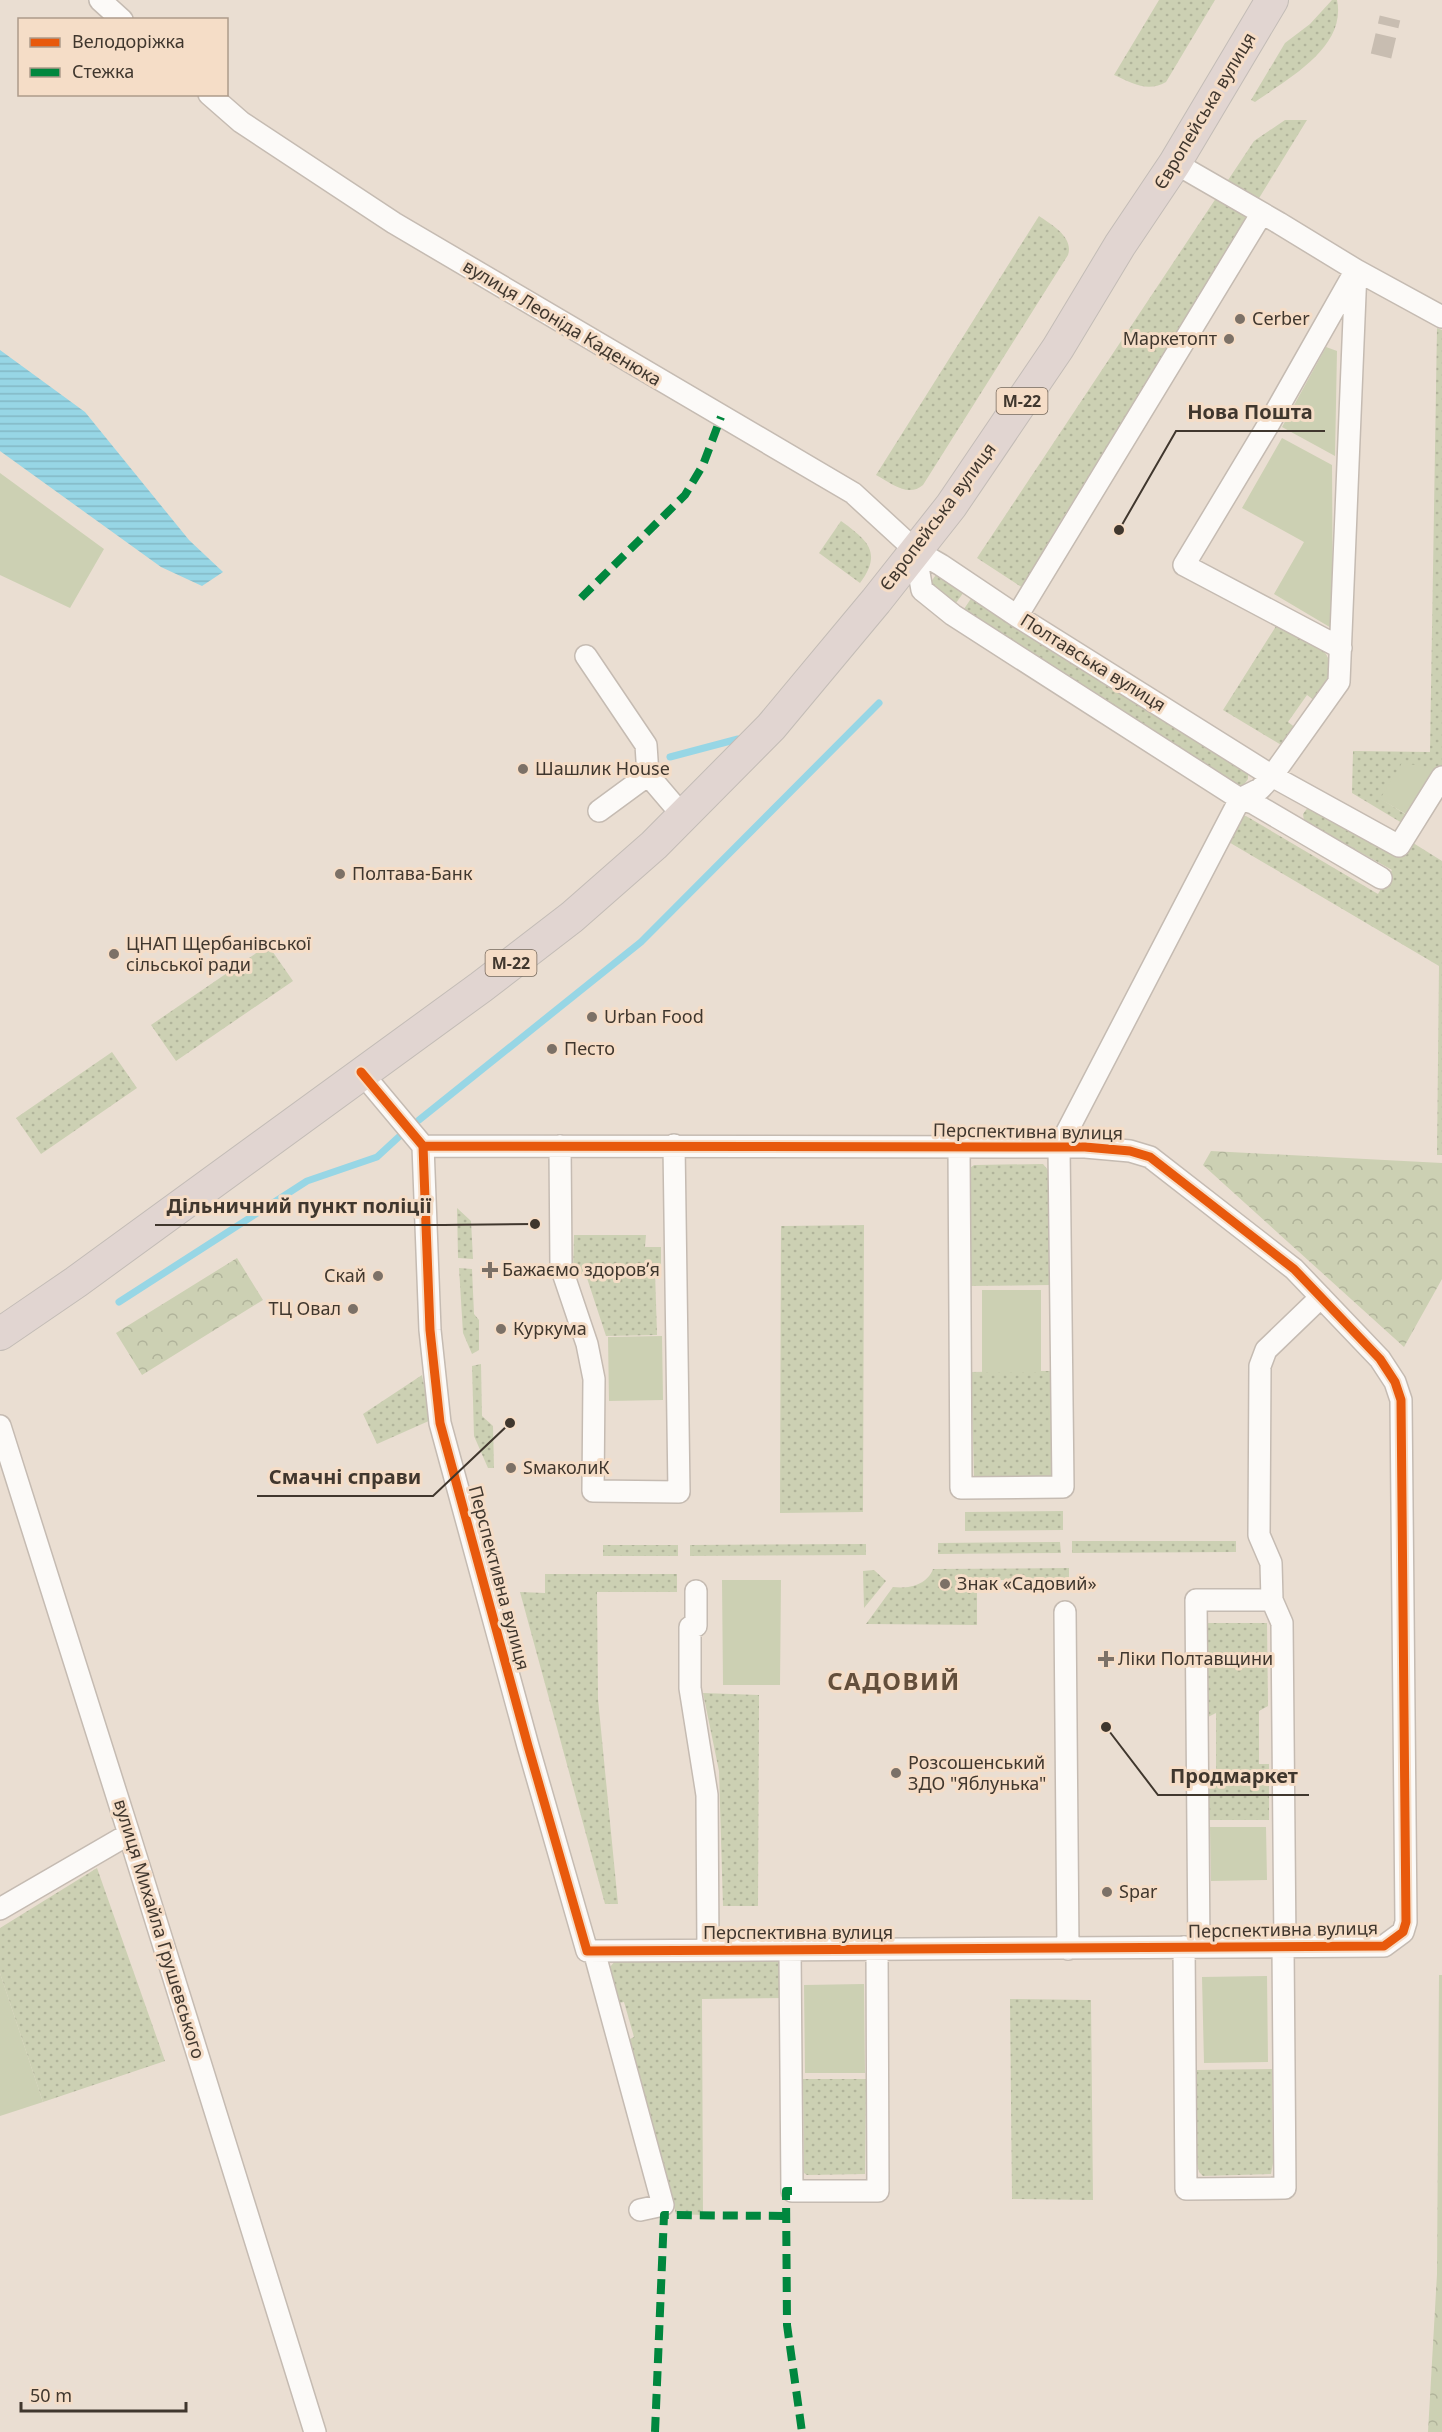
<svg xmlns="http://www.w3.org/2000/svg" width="1442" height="2432" font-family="'Noto Sans',sans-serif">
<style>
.grass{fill:url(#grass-dots);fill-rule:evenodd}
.forest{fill:url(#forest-crowns)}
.green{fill:#ccd0b3}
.water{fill:url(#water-rules)}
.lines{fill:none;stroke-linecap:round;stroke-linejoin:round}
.stream{stroke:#97d6e5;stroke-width:7}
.minor-tunnel{stroke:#c8bdb1;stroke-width:21;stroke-dasharray:21 10;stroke-linecap:butt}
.minor-casing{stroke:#c5bbb2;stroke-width:24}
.highway-casing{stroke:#c3bcb6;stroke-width:34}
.minor{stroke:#fcfaf8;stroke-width:21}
.highway{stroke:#e1d5d1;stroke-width:32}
.quiet{stroke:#00873e;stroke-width:8;stroke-dasharray:15 8;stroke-linecap:butt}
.cycleway-casing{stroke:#f5ddc7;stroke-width:13}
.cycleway{stroke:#e8590c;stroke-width:9}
.poi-dot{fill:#7c7167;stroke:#f5ddc7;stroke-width:2}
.labels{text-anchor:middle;stroke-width:6;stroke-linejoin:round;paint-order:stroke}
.shield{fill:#f5ddc7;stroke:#76695c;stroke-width:1.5}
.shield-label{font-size:16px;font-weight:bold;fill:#40372e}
.street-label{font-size:18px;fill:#40372e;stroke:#f5ddc7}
.poi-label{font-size:18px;fill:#40372e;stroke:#f5ddc7;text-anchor:start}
.district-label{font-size:24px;font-weight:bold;letter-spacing:1.5px;fill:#634f3c;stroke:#f5ddc7}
.leader{fill:none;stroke:#40372e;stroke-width:2}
.callout-dot{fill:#40372e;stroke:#f5ddc7;stroke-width:2}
.callout-label{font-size:20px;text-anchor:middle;font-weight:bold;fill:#40372e;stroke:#f5ddc7;stroke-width:6;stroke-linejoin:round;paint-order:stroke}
</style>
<defs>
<pattern id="grass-dots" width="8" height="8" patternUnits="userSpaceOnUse" patternTransform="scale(1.5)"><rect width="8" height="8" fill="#ccd0b3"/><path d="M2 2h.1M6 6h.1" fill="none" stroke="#b0b39a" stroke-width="1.8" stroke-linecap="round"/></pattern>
<pattern id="forest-crowns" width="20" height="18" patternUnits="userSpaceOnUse" patternTransform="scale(1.5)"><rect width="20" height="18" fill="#ccd0b3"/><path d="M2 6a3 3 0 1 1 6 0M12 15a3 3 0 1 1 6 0" fill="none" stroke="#b0b39a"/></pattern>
<pattern id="water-rules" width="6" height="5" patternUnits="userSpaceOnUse" patternTransform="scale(1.5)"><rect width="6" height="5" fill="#97d6e5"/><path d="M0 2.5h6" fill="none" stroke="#83b8c5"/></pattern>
</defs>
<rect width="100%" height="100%" fill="#eaded2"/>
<path class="grass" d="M1159 0H1215L1166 82C1147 93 1133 83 1114 75Z
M1332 0H1337C1347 48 1287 79 1255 102L1251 100 1285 43 1310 24Z
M1285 120H1307L1053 534 1055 541 1023 588 977 558 1254 141Z
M1039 216C1052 225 1074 237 1068 255L923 485C908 498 891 483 876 475Z
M1437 328 1442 330V769L1407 826 1352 793 1353 751 1430 752ZM1402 764 1410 817 1381 799Z
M841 521C867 540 883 552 860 583L819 553Z
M939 570 966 589 956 603 929 585Z
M974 594 1248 773V779L1243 786H1237L964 609Z
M1278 623C1298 634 1336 645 1329 674 1326 683 1319 692 1314 700L1307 695 1288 722 1296 728 1283 746 1223 710Z
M1309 806H1314L1400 857 1410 841 1442 861V1155H1437L1439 966 1227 841 1241 816H1246L1378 894 1392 870 1304 821 1303 814Z
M268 945 293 981 176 1061 151 1025Z
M112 1052 137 1088 41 1154 16 1118Z
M1043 1164 1048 1170 1050 1285 970 1286V1168L974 1165Z
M457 1208 471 1221 473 1259 458 1258Z
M864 1225 863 1512 780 1513 781 1226Z
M574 1235H646L645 1247H661V1267L655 1271 657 1335 606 1336 586 1275 573 1272Z
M459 1268 472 1269 474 1314 479 1320V1350L472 1354 463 1333Z
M481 1364 482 1416 493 1426 494 1468H488L474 1436 472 1366Z
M1043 1371H1051V1476L974 1477 971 1372Z
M422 1375 431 1420 377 1444 363 1414Z
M1063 1511V1530L965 1531V1512Z
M1072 1541H1236V1552L1072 1553Z
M1060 1542 1061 1553 938 1554V1543Z
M866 1544V1555L690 1556V1545Z
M603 1545H678V1556H603Z
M1069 1568V1580H977V1625L866 1624 893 1587C909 1589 927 1585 933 1569Z
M874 1570 886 1581 864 1608 863 1571Z
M545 1574H677V1592H597L598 1699 618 1904H605L520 1592 545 1593Z
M1208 1623H1267L1268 1706 1259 1711V1764H1269V1820H1209V1780L1216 1775V1713L1208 1717Z
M703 1693 759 1695 758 1906H723L719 1771Z
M97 1868 165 2061 43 2102 0 1973V1928Z
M779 1959 783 1963 786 1998 702 1999 703 2215 676 2214 628 2040 634 2037 624 2002 618 2003 609 1972 610 1967 615 1961Z
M1010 1999 1091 2000 1093 2200 1012 2199Z
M1272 2069 1273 2163 1271 2174 1203 2176 1199 2172 1197 2163V2070Z
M803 2079H866L865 2174 807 2175 804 2173Z"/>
<path class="forest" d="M1211 1151 1442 1163V1279L1404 1347 1203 1165Z
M237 1258 263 1300 142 1375 116 1333Z
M1439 1975H1442V2432H1428L1437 2274Z"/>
<path class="green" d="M1326 347 1337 351 1335 456 1282 427Z
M1282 438 1332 465 1333 629 1274 594 1304 542 1242 508Z
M0 473 104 549 70 608 0 575Z
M1402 763 1440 769 1411 817 1380 799Z
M982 1290H1041V1372H982Z
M662 1336 663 1400 609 1401 608 1337Z
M722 1580H781L780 1685H723Z
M1210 1827H1266L1267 1880 1211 1881Z
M0 1973 43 2102 0 2116Z
M1267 1976 1268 2062 1204 2063 1202 1977Z
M864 1984 865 2073H805L804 1985Z"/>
<path class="water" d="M0 350 85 412 189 540 223 572 202 586 161 567 0 451Z"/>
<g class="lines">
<path class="stream" d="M670 757 738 739
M419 1120 641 942 879 703
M119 1302 307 1181 377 1157 403 1133"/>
<path class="minor-tunnel" d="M1381 56 1390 18"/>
<defs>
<path id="minor" d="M100 0 122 20
M209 94 241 122 394 223 853 493 915 550 941 565 1017 616 1272 776 1399 846 1442 777
M1175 163 1279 223 1356 270 1267 427 1184 565 1341 648
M915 550 922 590 953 615 1240 799 1253 803 1381 878
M1017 616 1262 213
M586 656 646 745 648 775 683 816
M1240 799 1260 789 1272 776 1339 682 1356 270 1442 317
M599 811 648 775
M361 1072 423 1146 430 1330 440 1423 528 1746 587 1951 1384 1946 1403 1932 1406 1922 1401 1400 1395 1382 1380 1359 1294 1269 1150 1157 1130 1151 1085 1147H1021L423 1146
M560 1146 561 1267 587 1344 594 1379 593 1491 679 1492 674 1145
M959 1146 961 1488 1063 1487 1059 1147 1240 799
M0 1426 129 1834 315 2432
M696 1591V1626L690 1627V1688L707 1795 708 1950
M1065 1612 1068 1949
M0 1909 129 1834
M1184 1947 1186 2189 1285 2188 1283 1947
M1199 1947 1196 1600H1272
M1285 1947 1282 1623 1272 1600 1271 1563 1259 1535 1260 1366 1266 1350 1321 1297
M790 1950 792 2191H878L877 1949
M594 1951 663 2205 640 2210"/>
<path id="highway" d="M0 1334 76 1282 481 987 572 917 654 845 771 727 876 601 951 506 1058 348 1120 245 1175 163 1272 0"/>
</defs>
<use href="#minor" class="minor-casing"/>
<use href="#highway" class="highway-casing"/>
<use href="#minor" class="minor"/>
<use href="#highway" class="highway"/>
<path class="quiet" d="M581 598 685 495 703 465 721 417
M792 2191H786L787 2325 802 2432
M655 2432 664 2215 786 2216"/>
<defs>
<path id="cycleway" d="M361 1072 423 1146 430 1330 440 1423 528 1746 587 1951 1384 1946 1403 1932 1406 1922 1401 1400 1395 1382 1380 1359 1294 1269 1150 1157 1130 1151 1085 1147H1021L423 1146"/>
</defs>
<use href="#cycleway" class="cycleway-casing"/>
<use href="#cycleway" class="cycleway"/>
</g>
<g class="poi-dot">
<circle cx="1240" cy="319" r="6"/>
<circle cx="1229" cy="339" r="6"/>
<circle cx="523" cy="769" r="6"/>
<circle cx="340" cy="874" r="6"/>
<circle cx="114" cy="954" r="6"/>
<circle cx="592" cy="1017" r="6"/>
<circle cx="552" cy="1049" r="6"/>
<path d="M487 1261h6v6h6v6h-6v6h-6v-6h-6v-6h6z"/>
<circle cx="378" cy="1276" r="6"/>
<circle cx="353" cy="1309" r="6"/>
<circle cx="501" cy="1329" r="6"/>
<circle cx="511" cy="1468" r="6"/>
<circle cx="945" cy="1584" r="6"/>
<path d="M1103 1650h6v6h6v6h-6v6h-6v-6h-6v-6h6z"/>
<circle cx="896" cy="1773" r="6"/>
<circle cx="1107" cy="1892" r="6"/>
</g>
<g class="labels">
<g class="shield">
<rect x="996.5" y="388" width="51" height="26" rx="4.5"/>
<rect x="485.5" y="950" width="51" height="26" rx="4.5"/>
</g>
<g class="shield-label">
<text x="1022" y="407">М-22</text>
<text x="511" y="969">М-22</text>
</g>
<g class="street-label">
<text transform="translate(1205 111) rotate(-59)" y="6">Європейська вулиця</text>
<text transform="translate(562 323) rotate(31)" y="6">вулиця Леоніда Каденюка</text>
<text transform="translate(938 517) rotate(-53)" y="6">Європейська вулиця</text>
<text transform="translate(1093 663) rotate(32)" y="6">Полтавська вулиця</text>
<text transform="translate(1028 1132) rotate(1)" y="6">Перспективна вулиця</text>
<text transform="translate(499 1578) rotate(75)" y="6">Перспективна вулиця</text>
<text transform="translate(159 1929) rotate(73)" y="6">вулиця Михайла Грушевського</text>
<text transform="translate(1283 1930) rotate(-1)" y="6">Перспективна вулиця</text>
<text x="798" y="1939">Перспективна вулиця</text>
</g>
<g class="poi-label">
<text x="1252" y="325">Cerber</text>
<text x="1217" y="345" text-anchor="end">Маркетопт</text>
<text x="535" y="775">Шашлик House</text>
<text x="352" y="880">Полтава-Банк</text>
<text x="126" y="950">ЦНАП Щербанівської<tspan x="126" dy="21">сільської ради</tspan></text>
<text x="604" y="1023">Urban Food</text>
<text x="564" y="1055">Песто</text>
<text x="502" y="1276">Бажаємо здоровʼя</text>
<text x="366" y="1282" text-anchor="end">Скай</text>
<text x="341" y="1315" text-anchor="end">ТЦ Овал</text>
<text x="513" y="1335">Куркума</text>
<text x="523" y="1474">SмаколиК</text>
<text x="957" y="1590">Знак «Садовий»</text>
<text x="1118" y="1665">Ліки Полтавщини</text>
<text x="908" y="1769">Розсошенський<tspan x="908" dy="21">ЗДО "Яблунька"</tspan></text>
<text x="1119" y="1898">Spar</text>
</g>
<g class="district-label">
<text x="894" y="1690">САДОВИЙ</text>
</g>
</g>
<path class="leader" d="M1119 530L1176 431H1325M535 1224L444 1225H155M510 1423L433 1496H257M1106 1727L1158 1795H1309"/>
<g class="callout-dot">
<circle cx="1119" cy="530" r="6"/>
<circle cx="535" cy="1224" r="6"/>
<circle cx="510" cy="1423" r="6"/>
<circle cx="1106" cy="1727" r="6"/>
</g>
<g class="callout-label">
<text x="1250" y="419">Нова Пошта</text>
<text x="299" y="1213">Дільничний пункт поліції</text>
<text x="345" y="1484">Смачні справи</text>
<text x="1234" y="1783">Продмаркет</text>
</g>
<rect x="18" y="18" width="210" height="78" fill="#f5ddc7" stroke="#ad9b8a" stroke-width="1.5"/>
<rect x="30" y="38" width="30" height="9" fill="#e8590c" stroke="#ad9b8a" stroke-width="1.5"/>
<text x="72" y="48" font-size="18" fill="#40372e">Велодоріжка</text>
<rect x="30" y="68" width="30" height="9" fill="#00873e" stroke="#ad9b8a" stroke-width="1.5"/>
<text x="72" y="78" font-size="18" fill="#40372e">Стежка</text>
<path d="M21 2402v9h165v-9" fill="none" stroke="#40372e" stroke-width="3"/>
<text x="30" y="2402" font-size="18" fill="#40372e" stroke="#f5ddc7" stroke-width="4.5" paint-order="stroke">50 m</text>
</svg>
